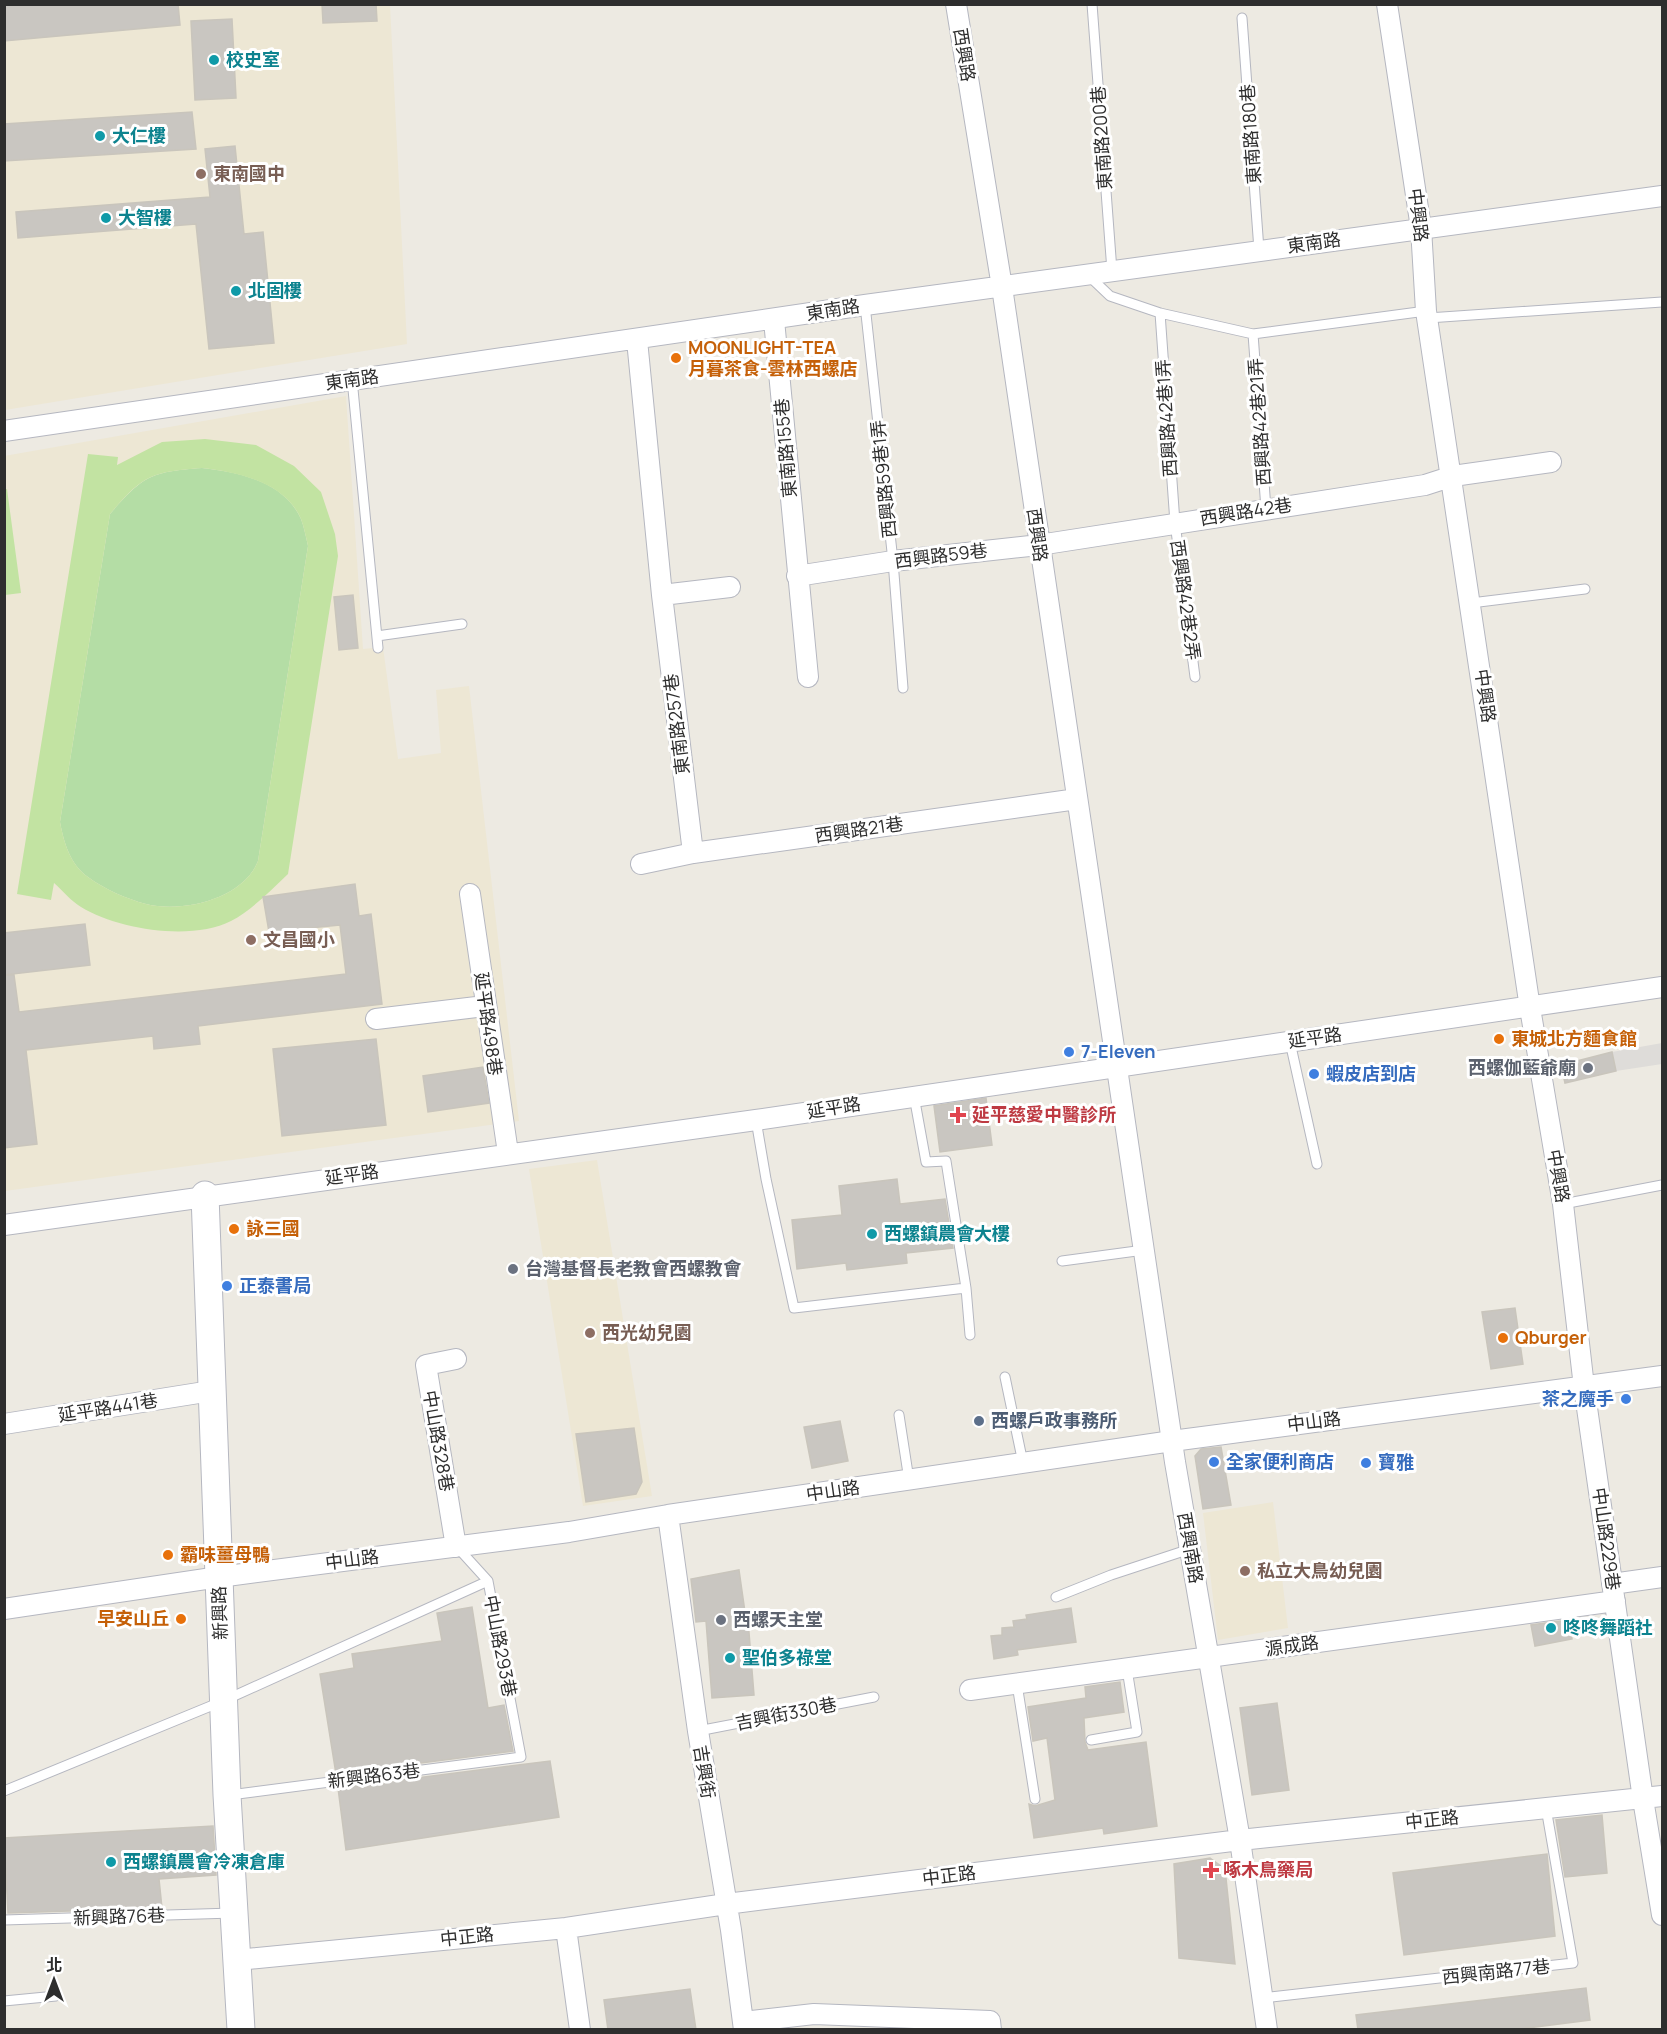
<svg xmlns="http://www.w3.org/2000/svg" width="1667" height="2034" font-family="Manrope,'Noto Sans TC',sans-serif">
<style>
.education{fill:#ede7d4}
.green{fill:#b4dda5}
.pitch{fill:#c2e3a2;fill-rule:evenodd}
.plaza{fill:#dedcd9}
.building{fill:#c9c6c1;stroke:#c9c5bc;stroke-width:1.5}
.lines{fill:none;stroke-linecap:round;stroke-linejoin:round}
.lane-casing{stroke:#b5b7c0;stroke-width:11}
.street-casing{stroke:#b5b7c0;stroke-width:22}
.secondary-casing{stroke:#b5b7c0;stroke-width:29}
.lane{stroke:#fff;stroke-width:9}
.street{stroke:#fff;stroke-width:20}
.secondary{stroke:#fff;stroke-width:27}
.culture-dot{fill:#0f9aa8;stroke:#fff;stroke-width:2}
.education-dot{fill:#8d6e63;stroke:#fff;stroke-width:2}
.food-dot{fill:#e8710a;stroke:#fff;stroke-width:2}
.shop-dot{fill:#3f7fe0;stroke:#fff;stroke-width:2}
.worship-dot{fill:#6b7280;stroke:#fff;stroke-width:2}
.health-dot{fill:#e0444e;stroke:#fff;stroke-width:2}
.service-dot{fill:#5c6f8a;stroke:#fff;stroke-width:2}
.labels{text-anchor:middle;stroke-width:6;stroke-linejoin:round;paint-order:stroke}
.street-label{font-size:18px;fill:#2e2e2e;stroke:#fff}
.culture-label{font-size:18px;font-weight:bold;fill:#0d838f;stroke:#fff;text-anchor:start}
.education-label{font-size:18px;font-weight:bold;fill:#785e54;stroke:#fff;text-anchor:start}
.food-label{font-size:18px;font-weight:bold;fill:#c56008;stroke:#fff;text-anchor:start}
.shop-label{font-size:18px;font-weight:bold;fill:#366cbe;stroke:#fff;text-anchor:start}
.worship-label{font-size:18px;font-weight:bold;fill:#5b616d;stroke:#fff;text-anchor:start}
.health-label{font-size:18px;font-weight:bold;fill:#be3a42;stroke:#fff;text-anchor:start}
.service-label{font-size:18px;font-weight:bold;fill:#4e5e75;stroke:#fff;text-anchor:start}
</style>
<rect width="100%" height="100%" fill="#edeae2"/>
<path class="education" d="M5 5H390L407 344 5 410Z
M346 396 363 649 383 647 398 759 441 753 436 690 469 686 519 1121 5 1191 4 456Z
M597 1160 652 1496 583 1506 529 1169Z
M1273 1502 1288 1628 1218 1640 1203 1513Z"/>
<path class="green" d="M202 468C237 472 284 481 301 519 304 527 306 537 308 546L258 861C243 899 183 913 146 904 127 899 104 889 88 877 70 864 64 843 60 822L110 514C144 475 151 472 202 468Z"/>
<path class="pitch" d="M205 439 256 445 294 466 321 492 335 534 338 556 288 874C271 890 252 910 231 921 192 941 119 930 81 907 71 901 63 891 54 883L51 900 17 894 88 454 118 457 117 465 162 442ZM202 468C237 472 285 482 301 519 304 527 306 537 308 546L258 861C243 899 183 913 146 904 127 899 104 889 88 877 70 864 64 843 60 822L110 514C143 475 151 472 202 468Z
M7 489 21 593 5 595 4 490Z"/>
<path class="plaza" d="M1662 1043V1064L1616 1071 1612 1052Z"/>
<path class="building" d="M4 4H178L180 25 4 41Z
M322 4H376L377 21 323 23Z
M232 19 236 98 195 100 191 21Z
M192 112 196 149 4 161V124Z
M235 146 244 234 263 232 274 343 209 349 196 224 18 238 16 212 210 197 205 149Z
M353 595 358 648 339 650 334 597Z
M355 884 359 916 371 914 382 1004 198 1026 200 1044 154 1049 153 1036 26 1050 37 1144 4 1148V975H14L19 1012 346 974 340 925 269 932 263 897Z
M85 924 90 965 4 975V933Z
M376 1039 386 1125 282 1136 273 1049Z
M1612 1052 1616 1071 1565 1083 1561 1065Z
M483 1067 489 1103 428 1112 423 1076Z
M986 1098 992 1145 940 1152 934 1106Z
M897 1179 900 1204 945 1199 953 1248 906 1253 907 1263 847 1270 846 1263 797 1269 792 1220 842 1215 839 1186Z
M1515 1308 1523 1364 1491 1369 1482 1312Z
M840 1421 848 1461 812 1468 804 1427Z
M634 1428 642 1482 636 1494 586 1502 576 1434Z
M1221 1447 1231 1505 1203 1509 1195 1456 1201 1449Z
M739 1570 745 1612H747L748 1620 754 1695 712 1698 706 1621 696 1622 691 1579Z
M472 1607 488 1708 504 1705 513 1751 336 1774 320 1674 354 1668 352 1654 442 1641 437 1613Z
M1071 1608 1076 1642 1017 1650 1018 1655 994 1659 991 1636 1002 1635V1628L1014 1627 1013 1621 1027 1619 1026 1615Z
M1568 1620 1572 1639 1535 1646 1531 1625Z
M1120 1682 1124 1712 1084 1718 1085 1742 1088 1750 1146 1742 1157 1826 1104 1834 1103 1828 1034 1838 1029 1804 1035 1806 1055 1800 1047 1738 1033 1741 1028 1707 1086 1698 1085 1687Z
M1277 1703 1289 1790 1252 1795 1240 1708Z
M550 1761 559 1817 346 1850 338 1788Z
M1602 1815 1607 1873 1565 1877 1556 1820Z
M213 1826 216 1875 159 1879 162 1908 8 1913 4 1838Z
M1547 1854 1555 1936 1404 1955 1393 1873Z
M1210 1858 1225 1869 1235 1964 1179 1958 1174 1864Z
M1586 1988 1590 2020 1512 2030H1358L1356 2015Z
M690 1989 696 2030H608L604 2000Z"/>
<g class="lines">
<defs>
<path id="lane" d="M1092 4 1112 271
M1242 18 1259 250
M1089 276 1110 296 1160 313 1253 334 1426 311
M865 305 893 561 903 688
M1160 313 1175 523 1195 677
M1428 318 1662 302
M1253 334 1266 509
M352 379 378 648
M1471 603 1585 589
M377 636 462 624
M1290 1042 1317 1164
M756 1120 766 1179 794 1308 966 1288 946 1161 926 1162 914 1096
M1563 1204 1662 1185
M1062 1261 1144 1250
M966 1288 970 1335
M1005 1377 1023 1463
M899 1415 909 1480
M1056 1597 1111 1575 1190 1549
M1017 1684 1035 1799
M698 1731 874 1697
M1091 1740 1137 1732 1127 1669
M4 1791 223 1701 488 1581
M230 1795 521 1757 488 1581 458 1548
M4 1920 233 1913
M1262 1998 1573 1963 1546 1808
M4 2001 56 1996"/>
<path id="street" d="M956 4 1002 287 1175 1462 1240 1840 1267 2030
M1387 4 1421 228 1426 311 1530 1008 1563 1204 1584 1387 1643 1799 1662 1915
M774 320 808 677
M637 340 662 595 693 853
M4 431 865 305 1662 196
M797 576 893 561 1039 545 1425 485 1453 476 1551 462
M662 595 730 587
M641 864 693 853 1077 799
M470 894 508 1153
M376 1019 485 1006
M4 1225 756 1120 1662 987
M456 1359 426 1365 456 1547
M4 1424 211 1391
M668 1515 698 1731 731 1930 744 2030
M1612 1584 1662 1577
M4 1609 219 1577 569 1532 668 1515 1172 1441 1662 1376
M970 1690 1615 1601
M566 1928 580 2030
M237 1960 566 1928 726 1904 1240 1840 1662 1796
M743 2022 814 2014 990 2021 991 2030"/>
<path id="secondary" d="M205 1195 227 1795 241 2030"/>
</defs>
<use href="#lane" class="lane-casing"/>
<use href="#street" class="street-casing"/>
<use href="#secondary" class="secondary-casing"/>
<use href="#lane" class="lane"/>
<use href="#street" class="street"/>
<use href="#secondary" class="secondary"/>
</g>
<g class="culture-dot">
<circle cx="214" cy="60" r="6"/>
<circle cx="100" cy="136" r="6"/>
<circle cx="106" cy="218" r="6"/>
<circle cx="236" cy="291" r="6"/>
<circle cx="872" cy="1234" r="6"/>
<circle cx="1551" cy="1628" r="6"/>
<circle cx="730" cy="1658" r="6"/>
<circle cx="111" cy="1862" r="6"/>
</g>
<g class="education-dot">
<circle cx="201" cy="174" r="6"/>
<circle cx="251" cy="940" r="6"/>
<circle cx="590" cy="1333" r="6"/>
<circle cx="1245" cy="1571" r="6"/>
</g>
<g class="food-dot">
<circle cx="676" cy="358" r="6"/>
<circle cx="1499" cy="1039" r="6"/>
<circle cx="234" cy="1229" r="6"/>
<circle cx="1503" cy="1338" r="6"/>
<circle cx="168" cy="1555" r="6"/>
<circle cx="181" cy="1619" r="6"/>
</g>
<g class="shop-dot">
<circle cx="1069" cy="1052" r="6"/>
<circle cx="1314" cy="1074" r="6"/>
<circle cx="227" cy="1286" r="6"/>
<circle cx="1626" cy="1399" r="6"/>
<circle cx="1214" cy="1462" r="6"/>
<circle cx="1366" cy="1463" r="6"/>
</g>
<g class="worship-dot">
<circle cx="1588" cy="1068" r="6"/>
<circle cx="513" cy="1269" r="6"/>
<circle cx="721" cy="1620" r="6"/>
</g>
<g class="health-dot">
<path d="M955 1106h6v6h6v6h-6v6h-6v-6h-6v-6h6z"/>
<path d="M1208 1861h6v6h6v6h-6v6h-6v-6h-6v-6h6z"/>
</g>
<circle class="service-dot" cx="979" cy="1421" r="6"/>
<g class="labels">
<g class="street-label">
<text transform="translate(964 55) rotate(81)" y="6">西興路</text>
<text transform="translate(1251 134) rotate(-94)" y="6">東南路180巷</text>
<text transform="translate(1102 138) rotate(-94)" y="6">東南路200巷</text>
<text transform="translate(1418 215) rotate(83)" y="6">中興路</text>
<text transform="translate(1314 243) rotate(-8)" y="6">東南路</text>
<text transform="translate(833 310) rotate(-9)" y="6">東南路</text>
<text transform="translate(352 380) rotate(-8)" y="6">東南路</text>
<text transform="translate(1167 418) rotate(-94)" y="6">西興路42巷1弄</text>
<text transform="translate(1260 422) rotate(-94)" y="6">西興路42巷21弄</text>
<text transform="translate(786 448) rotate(-95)" y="6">東南路155巷</text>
<text transform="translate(884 479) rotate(-96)" y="6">西興路59巷1弄</text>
<text transform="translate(1246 512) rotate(-9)" y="6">西興路42巷</text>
<text transform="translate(1037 535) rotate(82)" y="6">西興路</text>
<text transform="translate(941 556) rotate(-7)" y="6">西興路59巷</text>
<text transform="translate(1185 600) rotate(82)" y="6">西興路42巷2弄</text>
<text transform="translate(1485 696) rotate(82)" y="6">中興路</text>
<text transform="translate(677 724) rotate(-97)" y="6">東南路257巷</text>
<text transform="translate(859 830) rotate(-8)" y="6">西興路21巷</text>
<text transform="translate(488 1024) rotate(82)" y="6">延平路498巷</text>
<text transform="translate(1315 1038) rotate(-8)" y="6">延平路</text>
<text transform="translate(834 1108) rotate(-9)" y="6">延平路</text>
<text transform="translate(352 1175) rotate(-8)" y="6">延平路</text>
<text transform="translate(1558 1176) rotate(80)" y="6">中興路</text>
<text transform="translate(108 1408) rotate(-9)" y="6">延平路441巷</text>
<text transform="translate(1314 1422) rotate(-7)" y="6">中山路</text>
<text transform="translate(438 1441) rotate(80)" y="6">中山路328巷</text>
<text transform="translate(833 1491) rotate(-8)" y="6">中山路</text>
<text transform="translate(1606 1539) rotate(82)" y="6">中山路229巷</text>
<text transform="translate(1190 1548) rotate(80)" y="6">西興南路</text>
<text transform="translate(352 1560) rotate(-7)" y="6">中山路</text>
<text transform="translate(220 1613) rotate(-92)" y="6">新興路</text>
<text transform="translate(500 1646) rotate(79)" y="6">中山路293巷</text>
<text transform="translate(1292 1646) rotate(-8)" y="6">源成路</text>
<text transform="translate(786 1714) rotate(-11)" y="6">吉興街330巷</text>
<text transform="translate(704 1772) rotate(81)" y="6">吉興街</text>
<text transform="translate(374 1776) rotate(-7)" y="6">新興路63巷</text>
<text transform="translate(1432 1820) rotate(-6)" y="6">中正路</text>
<text transform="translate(949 1876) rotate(-7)" y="6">中正路</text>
<text transform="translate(119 1917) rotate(-2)" y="6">新興路76巷</text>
<text transform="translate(467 1937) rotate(-6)" y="6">中正路</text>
<text transform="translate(1496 1972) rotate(-6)" y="6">西興南路77巷</text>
</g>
<g class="culture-label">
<text x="226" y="66">校史室</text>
<text x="112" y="142">大仁樓</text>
<text x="118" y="224">大智樓</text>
<text x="248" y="297">北固樓</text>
<text x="884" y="1240">西螺鎮農會大樓</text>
<text x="1563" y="1634">咚咚舞蹈社</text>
<text x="742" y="1664">聖伯多祿堂</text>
<text x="123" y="1868">西螺鎮農會冷凍倉庫</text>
</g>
<g class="education-label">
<text x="213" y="180">東南國中</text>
<text x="263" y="946">文昌國小</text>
<text x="602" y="1339">西光幼兒園</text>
<text x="1257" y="1577">私立大鳥幼兒園</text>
</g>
<g class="food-label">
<text x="688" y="354">MOONLIGHT-TEA<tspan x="688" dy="21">月暮茶食-雲林西螺店</tspan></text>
<text x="1511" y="1045">東城北方麵食館</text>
<text x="246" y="1235">詠三國</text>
<text x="1515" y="1344">Qburger</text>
<text x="180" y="1561">霸味薑母鴨</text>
<text x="169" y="1625" text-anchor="end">早安山丘</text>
</g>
<g class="shop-label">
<text x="1081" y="1058">7-Eleven</text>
<text x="1326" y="1080">蝦皮店到店</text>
<text x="239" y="1292">正泰書局</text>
<text x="1614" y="1405" text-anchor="end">茶之魔手</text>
<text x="1226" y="1468">全家便利商店</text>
<text x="1378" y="1469">寶雅</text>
</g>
<g class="worship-label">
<text x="1576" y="1074" text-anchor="end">西螺伽藍爺廟</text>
<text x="525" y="1275">台灣基督長老教會西螺教會</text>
<text x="733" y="1626">西螺天主堂</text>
</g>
<g class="health-label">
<text x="972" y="1121">延平慈愛中醫診所</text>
<text x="1223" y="1876">啄木鳥藥局</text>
</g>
<g class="service-label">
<text x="991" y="1427">西螺戶政事務所</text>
</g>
</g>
<rect width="1667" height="2034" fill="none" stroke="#2e2e2e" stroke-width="12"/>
<g transform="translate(54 1980)" stroke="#ffffff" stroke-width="4.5" paint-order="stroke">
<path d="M0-4.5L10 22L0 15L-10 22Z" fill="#2e2e2e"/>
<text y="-9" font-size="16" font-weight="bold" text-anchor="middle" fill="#2e2e2e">北</text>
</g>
</svg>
